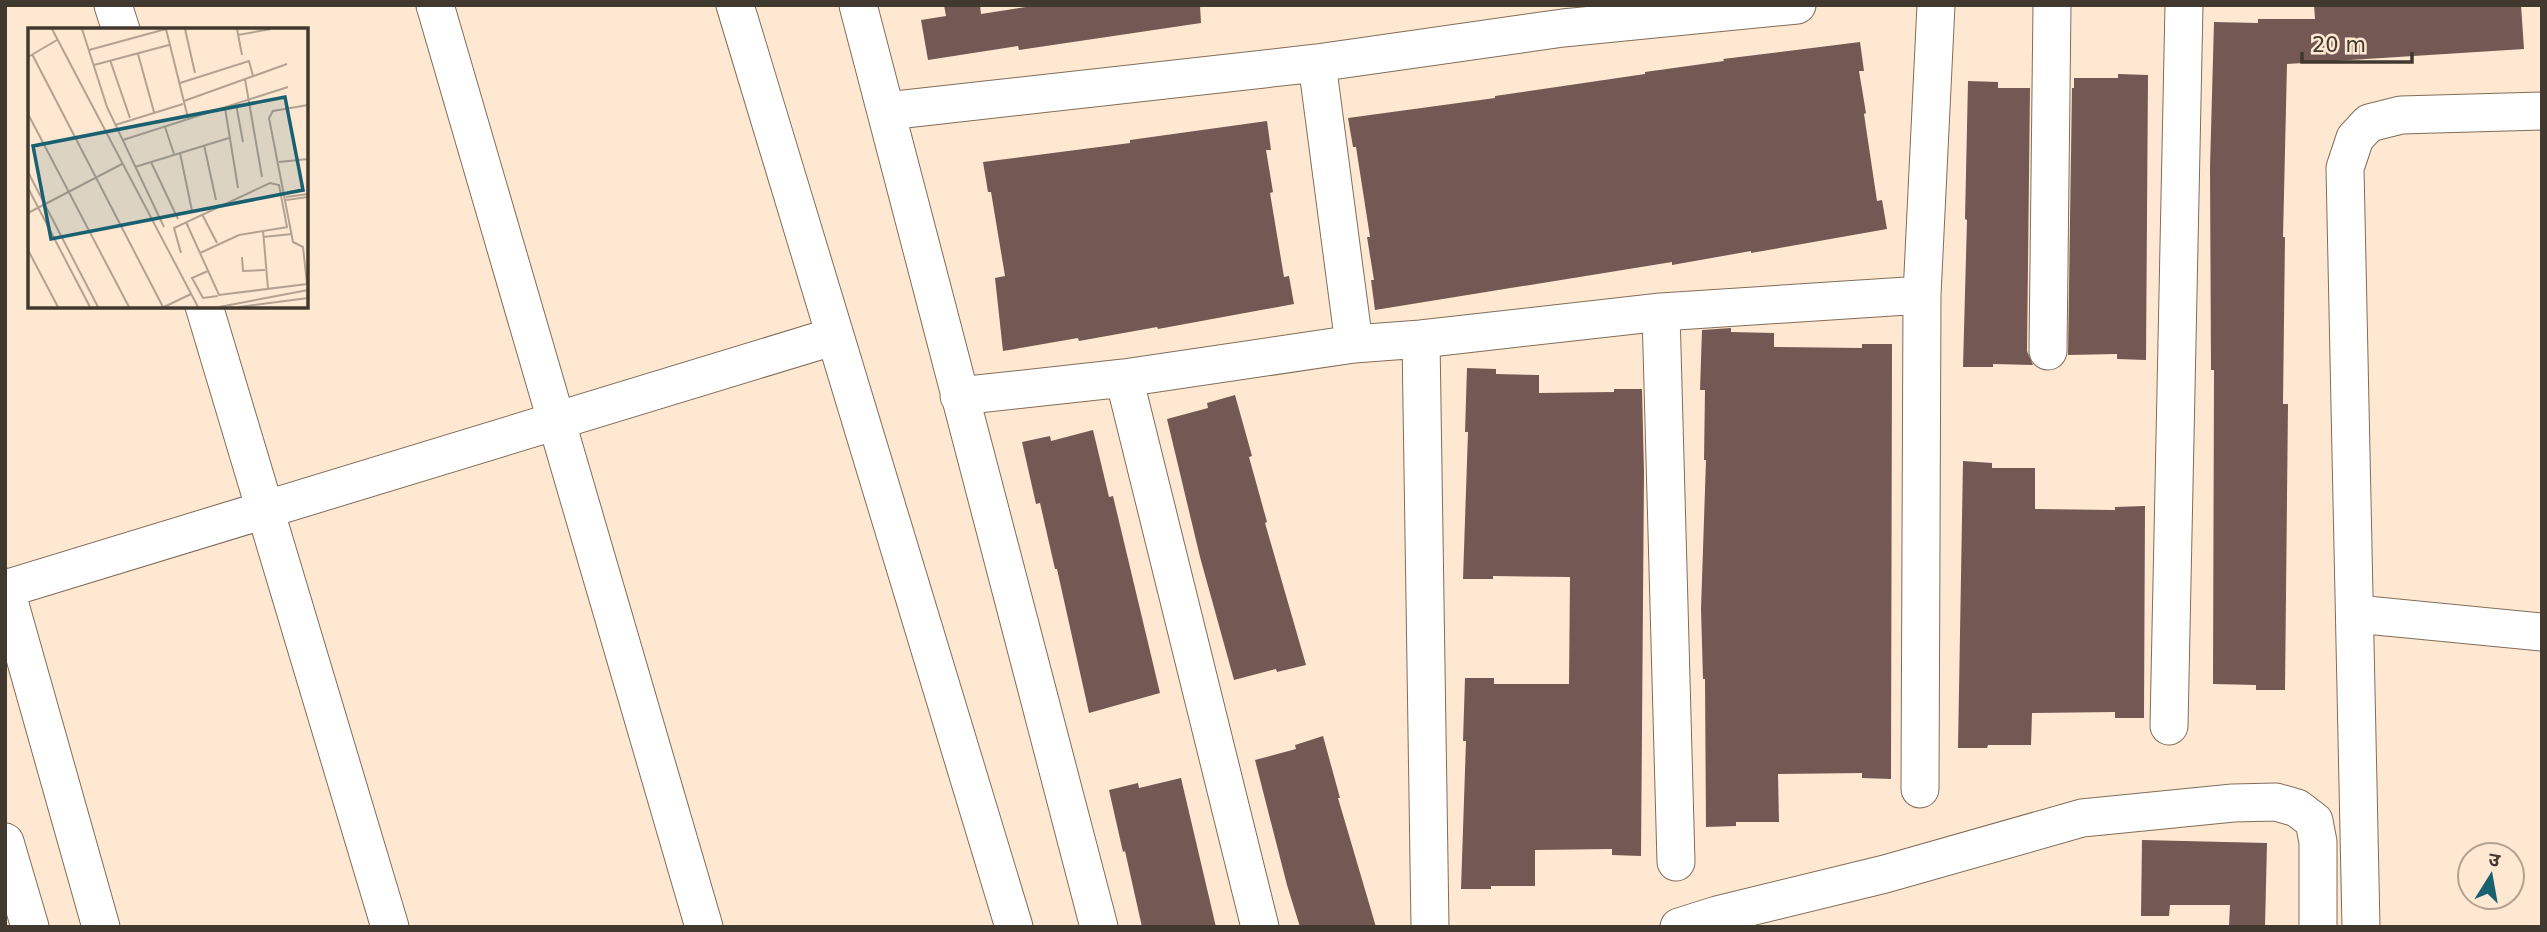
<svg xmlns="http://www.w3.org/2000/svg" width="2547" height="932" viewBox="0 0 2547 932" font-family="'DejaVu Sans','Noto Sans Devanagari',sans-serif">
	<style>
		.building { fill: #745853 }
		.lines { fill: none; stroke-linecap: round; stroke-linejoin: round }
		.minor-casing { stroke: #806d59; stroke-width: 39 }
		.minor { stroke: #fff; stroke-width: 37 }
		.inset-road { fill: none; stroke: #b3a291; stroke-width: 2 }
		.view { fill: #196070; fill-opacity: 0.15; stroke: #196070; stroke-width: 3.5 }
		.inset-edge { fill: none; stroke: #41382f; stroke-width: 3.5 }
	</style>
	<rect width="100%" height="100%" fill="#ffe8d2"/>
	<!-- building -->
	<path class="building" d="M 944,5 L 980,5 L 981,14 L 1039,5 L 1200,5 L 1201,23 L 1019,50 L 1018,46 L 928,60 L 921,20 L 946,16 Z
		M 2314,5 L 2521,5 L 2524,49 L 2287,64 L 2283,237 L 2285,237 L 2283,404 L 2288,404 L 2285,690 L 2256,690 L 2256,685 L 2213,684 L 2214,370 L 2211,370 L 2210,167 L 2214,22 L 2258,23 L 2258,19 L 2315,19 Z
		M 1860,42 L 1864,71 L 1859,71 L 1866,113 L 1864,114 L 1877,201 L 1882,200 L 1887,229 L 1751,253 L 1751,251 L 1672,265 L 1672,262 L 1375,310 L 1371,280 L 1374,280 L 1367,237 L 1370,237 L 1356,147 L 1353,147 L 1348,118 L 1495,98 L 1495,96 L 1645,74 L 1645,72 L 1724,61 L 1723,59 Z
		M 2118,74 L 2148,75 L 2146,360 L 2117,359 L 2117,354 L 2068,355 L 2072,88 L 2074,88 L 2074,78 L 2118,78 Z
		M 1968,81 L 1998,82 L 1998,88 L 2030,88 L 2027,351 L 2033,365 L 1993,364 L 1993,367 L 1963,367 L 1967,220 L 1965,219 Z
		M 1267,121 L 1271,150 L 1266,150 L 1273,192 L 1270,193 L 1284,277 L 1289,276 L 1294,304 L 1158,329 L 1157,327 L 1079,341 L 1078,338 L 1003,351 L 995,278 L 1005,276 L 991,192 L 988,192 L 983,162 L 1130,143 L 1130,140 Z
		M 1731,328 L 1731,332 L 1774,333 L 1774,347 L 1862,348 L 1862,344 L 1892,344 L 1891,779 L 1862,778 L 1862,773 L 1778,774 L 1779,822 L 1736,822 L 1736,826 L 1706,827 L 1705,679 L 1703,679 L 1701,609 L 1706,460 L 1704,460 L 1705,390 L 1700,390 L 1702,330 Z
		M 1467,368 L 1496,369 L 1496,374 L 1539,375 L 1539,393 L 1614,392 L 1614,389 L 1642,389 L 1644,472 L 1641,856 L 1612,855 L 1612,849 L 1535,850 L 1535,886 L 1491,886 L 1491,889 L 1461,889 L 1466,741 L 1463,741 L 1465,678 L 1494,678 L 1494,684 L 1569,684 L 1570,577 L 1493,576 L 1493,579 L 1463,579 L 1468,432 L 1465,432 Z
		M 1235,395 L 1252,456 L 1249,457 L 1267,522 L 1265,523 L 1306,665 L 1277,672 L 1276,669 L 1234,680 L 1200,557 L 1167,419 L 1208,408 L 1207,403 Z
		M 1093,430 L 1109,497 L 1113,496 L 1160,693 L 1089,713 L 1057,569 L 1055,569 L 1040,503 L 1036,504 L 1022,442 L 1050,436 L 1051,441 Z
		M 1963,461 L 1992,463 L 1992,468 L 2035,468 L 2035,509 L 2115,510 L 2115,507 L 2145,506 L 2144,718 L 2115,718 L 2115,712 L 2032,713 L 2031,745 L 1988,745 L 1987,748 L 1958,748 Z
		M 1323,736 L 1340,798 L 1338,798 L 1376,927 L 1300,927 L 1287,885 L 1255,760 L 1296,749 L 1295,745 Z
		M 1181,778 L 1216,927 L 1142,927 L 1125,851 L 1123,852 L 1109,790 L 1138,783 L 1139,788 Z
		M 2142,840 L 2267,843 L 2265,927 L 2229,926 L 2230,905 L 2170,905 L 2169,916 L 2141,916 Z"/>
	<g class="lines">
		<defs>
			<path id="minor" d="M 113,5 L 121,30
				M 435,5 L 704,927
				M 735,5 L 1014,927
				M 858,5 L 1099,927
				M 1317,63 L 1354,344
				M 887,111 L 1317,63 L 1563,28 L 1797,5
				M 204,306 L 390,927
				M 1661,312 L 1676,862
				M 1421,339 L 1430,927
				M 2048,351 L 2052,5
				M 1124,378 L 1260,927
				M 959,396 L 1124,378 L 1354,344 L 1421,339 L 1661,312 L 1922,295
				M 5,587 L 101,927
				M 5,589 L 835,336
				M 2356,614 L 2542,632
				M 2169,726 L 2184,5
				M 1920,789 L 1922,295 L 1936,5
				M 5,842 L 30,927
				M 1679,927 L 1717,915 L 1885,874 L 2082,818 L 2233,803 L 2276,802 L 2297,808 L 2314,821 L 2318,842 L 2318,927
				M 2361,927 L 2345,168 L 2355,138 L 2369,123 L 2401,115 L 2542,111"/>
		</defs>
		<!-- minor casing -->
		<use href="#minor" class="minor-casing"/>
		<!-- minor -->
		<use href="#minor" class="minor"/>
	</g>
	<!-- overview -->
	<g transform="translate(28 28)">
		<rect width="280" height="280" fill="#ffe8d2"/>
		<path class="inset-road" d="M 24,1 L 170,279M 54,1 L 79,79 L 136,199M 138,1 L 160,90M 157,1 L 167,45M 209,1 L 214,27M 210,7 L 243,1M 61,22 L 138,1M 4,26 L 135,279M 110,26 L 126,84M 0,29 L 29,12M 82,32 L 102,90M 66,37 L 141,17M 217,51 L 234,149M 152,55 L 221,33 L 225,48M 156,73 L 259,36M 208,76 L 215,114M 197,80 L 210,160M 0,86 L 101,279M 87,97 L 155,76M 137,99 L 146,126M 95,112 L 260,59M 176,117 L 188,172M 152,125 L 164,183M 123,134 L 150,191M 251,134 L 280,131M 107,139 L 201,110M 0,144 L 70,279M 0,160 L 62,279M 258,169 L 280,166M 258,172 L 280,169M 0,185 L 94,136M 174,186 L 189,215M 158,194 L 191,267 L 279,256M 235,202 L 240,261M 235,209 L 264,206M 0,222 L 30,279M 153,225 L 146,200 L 242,155 L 251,157 L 259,199M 172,225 L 211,207 L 260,199M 214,229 L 215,243 L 237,242M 180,243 L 164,250 L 175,270 L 190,268M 279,256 L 275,219 L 265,214 L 241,90 L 245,83 L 280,77M 136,279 L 163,266M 191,279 L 280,262M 211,279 L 280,270"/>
		<path class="view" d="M 257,69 L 275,162 L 23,211 L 5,118 Z"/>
		<rect width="280" height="280" class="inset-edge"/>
	</g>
	<!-- border -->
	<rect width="2547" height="932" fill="none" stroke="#41382f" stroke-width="14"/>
	<!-- north arrow -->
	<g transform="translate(2491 876) rotate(11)"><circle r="33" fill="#ffe8d2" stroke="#b3a291" stroke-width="2"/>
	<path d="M0-5L12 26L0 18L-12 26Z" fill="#196070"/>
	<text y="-10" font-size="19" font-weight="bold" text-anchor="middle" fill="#41382f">उ</text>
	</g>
	<!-- scale -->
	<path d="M2302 52v10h110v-10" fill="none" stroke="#41382f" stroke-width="3.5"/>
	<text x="2312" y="52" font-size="21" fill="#41382f" stroke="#ffe8d2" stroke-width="5" paint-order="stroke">20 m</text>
</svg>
